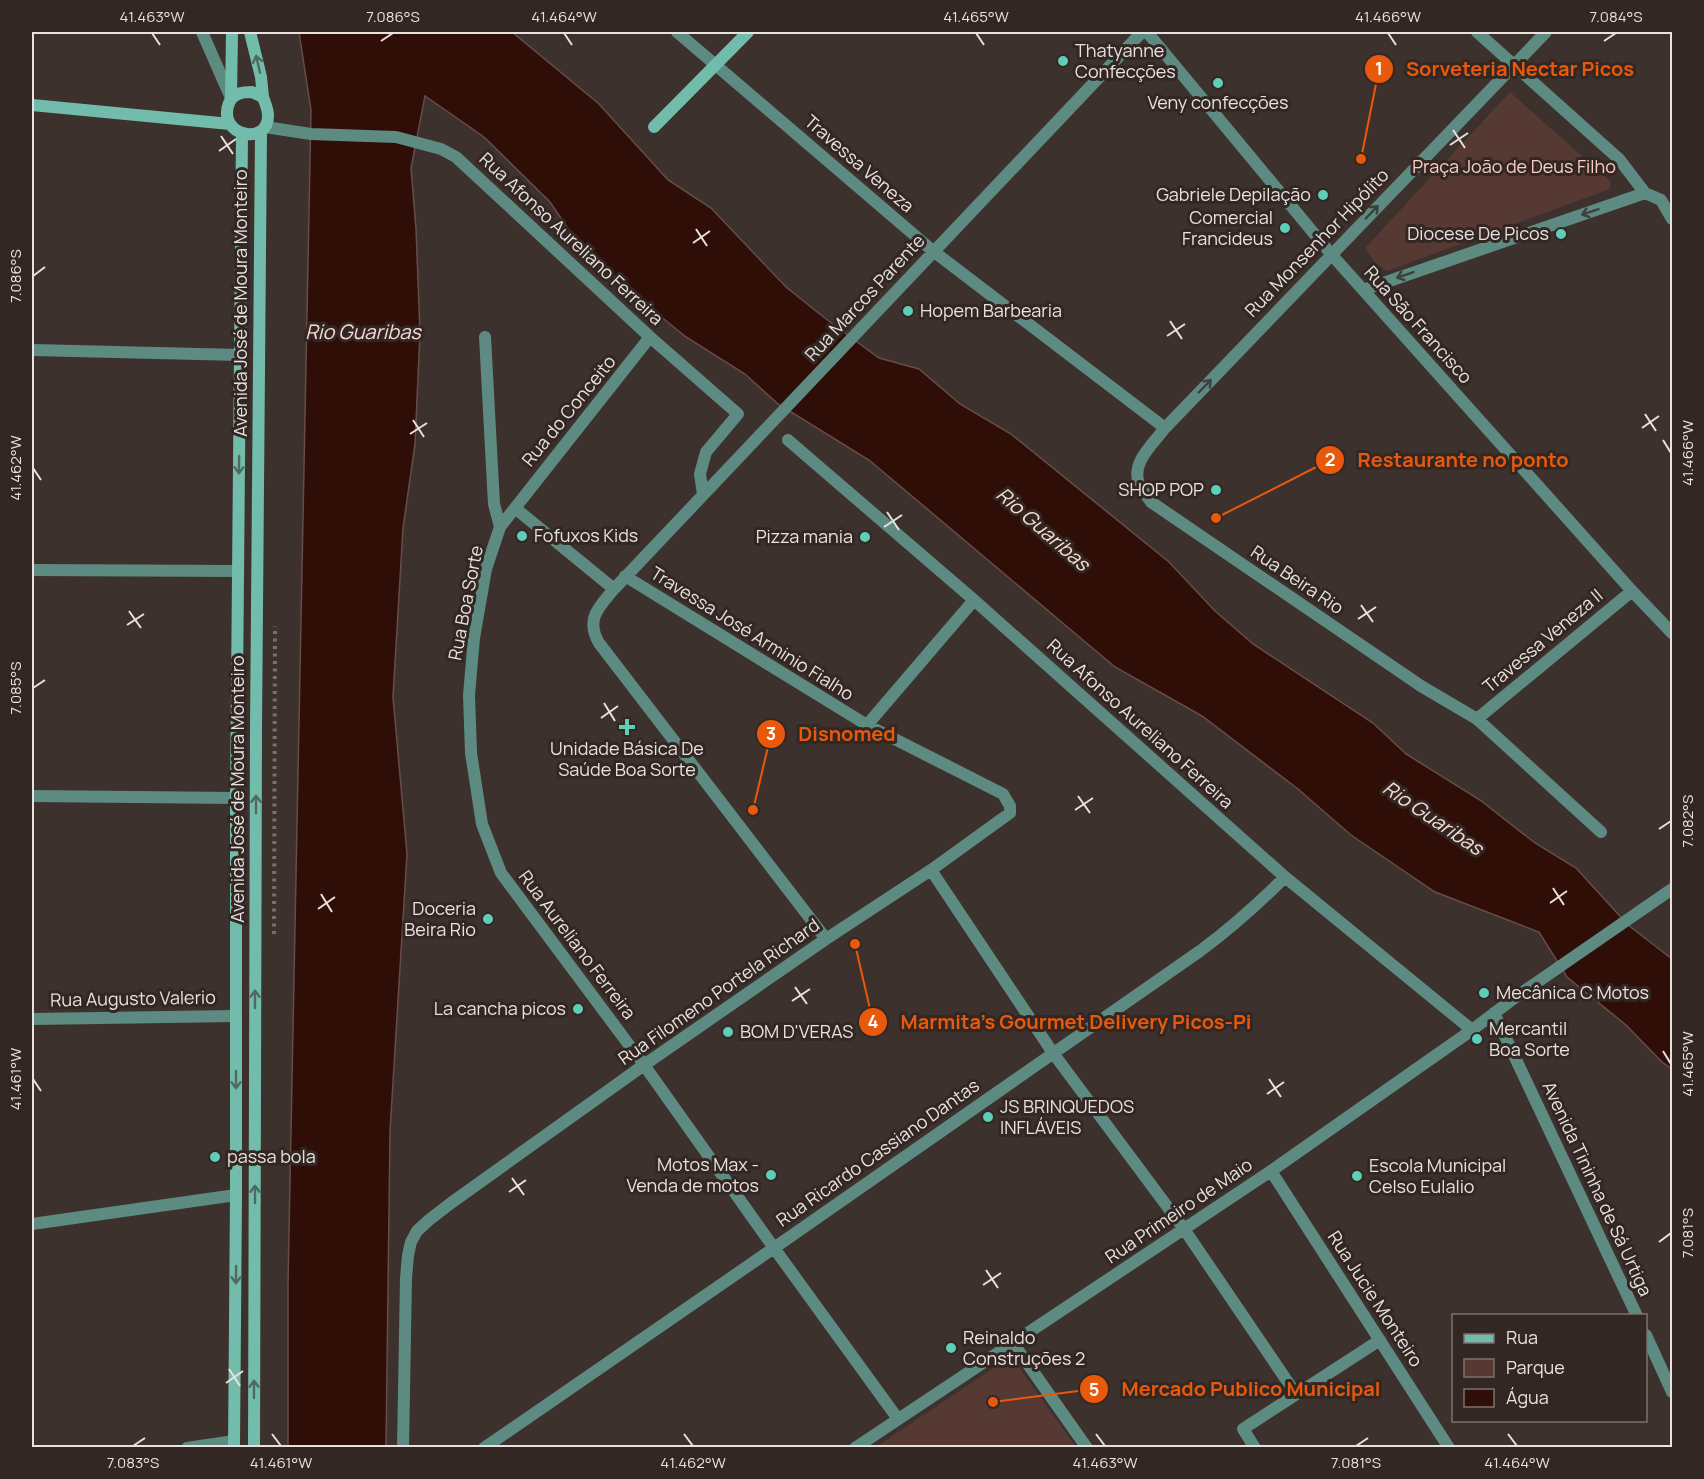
<svg xmlns="http://www.w3.org/2000/svg" width="1704" height="1479" viewBox="0 0 1704 1479" font-family="Manrope,sans-serif">
	<style>
		.green { fill: #553932 }
		.water { fill: #2f0e07; stroke: #674d48; stroke-width: 1.5 }
		.lines { fill: none; stroke-linecap: round; stroke-linejoin: round }
		.path { stroke: #7a6f6c; stroke-width: 4; stroke-dasharray: 3 4.5; stroke-linecap: butt }
		.street { stroke: #5e8b81; stroke-width: 12 }
		.secondary { stroke: #72bcac; stroke-width: 12 }
		.oneway { stroke: #4f6a61 }
		.oneway2 { stroke: #3e403b }
		.ticks { fill: none; stroke: #e9e1de; stroke-width: 2 }
		.poi-dot { fill: #5eceb8; stroke: #332724; stroke-width: 2 }
		.labels { text-anchor: middle; stroke-width: 6; stroke-linejoin: round; paint-order: stroke }
		.poi-label { font-size: 18px; fill: #e9e1de; stroke: #332724; text-anchor: start }
		.street-label { font-size: 18px; fill: #e9e1de; stroke: #332724 }
		.park-label { font-size: 18px; fill: #f9cdc2; stroke: #332724 }
		.water-label { font-size: 20px; font-style: italic; fill: #f8dbd3; stroke: #332724 }
		.leader { fill: none; stroke: #e8590c; stroke-width: 2 }
		.callout-dot { fill: #e8590c; stroke: #332724; stroke-width: 2 }
		.mark-label { font-size: 18px; text-anchor: middle; font-weight: bold; fill: #fff }
		.callout-label { font-size: 20px; text-anchor: middle; font-weight: bold; fill: #e8590c; stroke: #332724; stroke-width: 6; stroke-linejoin: round; paint-order: stroke }
		.neatline { fill: none; stroke: #e9e1de; stroke-width: 2 }
		.ticks-label { font-size: 15px; text-anchor: middle; fill: #e9e1de }
	</style>
	<rect width="100%" height="100%" fill="#3d312e"/>
	<!-- green -->
	<path class="green" d="M 1510,92 L 1611,182 L 1610,189 L 1387,271 L 1375,263 L 1365,248 Z
		M 1011,1356 L 1076,1447 L 876,1447 Z"/>
	<!-- water -->
	<path class="water" d="M 299,32 L 512,32 L 599,104 L 668,180 L 711,208 L 786,287 L 826,319 L 879,358 L 919,369 L 960,404 L 1011,434 L 1169,562 L 1215,611 L 1253,644 L 1373,723 L 1406,754 L 1480,800 L 1535,843 L 1576,868 L 1628,925 L 1672,959 L 1672,1069 L 1662,1062 L 1626,1025 L 1567,977 L 1539,932 L 1435,892 L 1351,835 L 1298,789 L 1202,716 L 1115,667 L 869,460 L 778,404 L 745,374 L 686,337 L 627,289 L 579,245 L 550,202 L 484,137 L 425,96 L 411,168 L 416,229 L 420,332 L 415,444 L 403,528 L 393,697 L 407,854 L 390,1131 L 386,1447 L 288,1448 L 288,1284 L 311,110 Z"/>
	<g class="lines">
		<!-- path -->
		<path class="path" d="M 274,934 L 275,626"/>
		<!-- street -->
		<path class="street" d="M 202,32 L 231,98
			M 677,32 L 933,251 L 1165,428
			M 1147,32 L 1331,254 L 1632,591 L 1672,633
			M 1477,32 L 1619,159 L 1645,193 L 1661,200 L 1672,219
			M 1546,32 L 1165,428 C 1153,444 1129,464 1140,486 C 1143,491 1147,496 1151,502 L 1421,686 L 1477,719 L 1601,832
			M 265,127 L 311,134 L 396,137 L 441,149 L 456,157 L 650,337 L 738,414 L 706,452 L 700,474 L 703,494
			M 1363,290 L 1645,193
			M 485,337 L 494,504 L 500,527 L 486,569 L 474,638 L 469,695 L 471,753 L 482,824 L 501,873 L 644,1065 L 774,1248 L 898,1419
			M 32,350 L 240,355
			M 788,440 L 974,600 L 1285,877 L 1472,1030
			M 515,508 L 650,337
			M 500,527 L 515,508 L 614,589
			M 32,570 L 238,571
			M 1477,719 L 1632,591
			M 867,725 L 974,600
			M 32,796 L 236,798
			M 931,870 L 1053,1053 L 1184,1229 L 1296,1394
			M 826,939 L 599,643 C 585,619 599,607 614,589 L 1142,32
			M 1494,1013 L 1637,1316
			M 32,1019 L 235,1016
			M 1271,1171 L 1449,1448
			M 32,1224 L 236,1195
			M 1646,1335 L 1672,1392
			M 1013,1343 L 1087,1448
			M 187,1448 L 234,1441
			M 403,1448 L 406,1278 L 408,1255 L 411,1242 L 417,1231 L 429,1220 L 451,1203 L 644,1065 L 826,939 L 931,870 L 1010,813 L 1010,806 L 1003,794 L 867,725 L 625,576
			M 484,1448 L 774,1248 L 1200,951 C 1231,928 1258,904 1285,877
			M 855,1448 L 1271,1171 L 1472,1030 L 1517,996 L 1672,889
			M 1255,1448 L 1243,1429 L 1380,1340"/>
		<!-- secondary -->
		<path class="secondary" d="M 250,32 L 261,77 L 263,97
			M 252,92 L 263,97 C 265,103 268,109 268,115 C 269,147 216,136 229,103 C 233,93 243,92 252,92 Z
			M 231,98 L 232,32
			M 32,105 L 230,124
			M 654,127 L 748,32
			M 234,1448 L 236,1195 L 236,798 L 242,133
			M 254,1448 L 256,727 L 261,131"/>
	</g>
	<!-- one-way arrows -->
	<defs><path id="oneway-shaft" d="M-6 0H5M1.5-3L5.5 0L1.5 3" fill="none" stroke-width="1.6" stroke-linecap="round" stroke-linejoin="round" transform="scale(1.5)"/></defs>
	<g class="oneway">
		<use href="#oneway-shaft" transform="translate(258 64) rotate(-103)"/>
		<use href="#oneway-shaft" transform="translate(239 465) rotate(91)"/>
		<use href="#oneway-shaft" transform="translate(256 804) rotate(-90)"/>
		<use href="#oneway-shaft" transform="translate(255 999) rotate(-90)"/>
		<use href="#oneway-shaft" transform="translate(236 1080) rotate(90)"/>
		<use href="#oneway-shaft" transform="translate(255 1194) rotate(-90)"/>
		<use href="#oneway-shaft" transform="translate(236 1275) rotate(91)"/>
		<use href="#oneway-shaft" transform="translate(254 1389) rotate(-90)"/>
	</g>
	<g class="oneway2">
		<use href="#oneway-shaft" transform="translate(1372 212) rotate(-46)"/>
		<use href="#oneway-shaft" transform="translate(1590 212) rotate(161)"/>
		<use href="#oneway-shaft" transform="translate(1405 275) rotate(161)"/>
		<use href="#oneway-shaft" transform="translate(1205 386) rotate(-46)"/>
	</g>
	<!-- ticks -->
	<path class="ticks" d="M 152,33 L 160,45M 564,33 L 572,45M 976,33 L 984,45M 1388,33 L 1396,45M 381,41 L 393,33M 1604,41 L 1616,33M 1453,130 L 1465,148M 221,136 L 233,154M 1450,145 L 1468,133M 219,151 L 236,139M 696,229 L 707,246M 693,243 L 710,231M 33,276 L 45,267M 1170,321 L 1182,339M 1167,336 L 1185,324M 1645,414 L 1656,431M 413,420 L 424,437M 1642,428 L 1659,416M 410,434 L 427,423M 1663,440 L 1671,453M 33,468 L 41,480M 887,512 L 899,530M 884,527 L 902,515M 1361,605 L 1373,622M 129,611 L 141,628M 1358,619 L 1376,607M 127,625 L 144,614M 33,688 L 45,680M 604,703 L 615,721M 601,718 L 618,706M 1078,796 L 1090,813M 1075,810 L 1093,798M 1659,829 L 1671,821M 1553,888 L 1564,905M 321,894 L 332,912M 1550,903 L 1567,891M 318,909 L 335,897M 795,987 L 807,1004M 792,1001 L 810,989M 1663,1051 L 1671,1064M 33,1079 L 41,1091M 1269,1079 L 1281,1097M 1267,1094 L 1284,1082M 512,1178 L 524,1195M 509,1192 L 526,1180M 1659,1242 L 1671,1233M 986,1270 L 998,1288M 983,1285 L 1001,1273M 229,1369 L 240,1386M 226,1383 L 243,1371M 272,1434 L 281,1446M 684,1434 L 693,1446M 1096,1434 L 1105,1446M 1508,1434 L 1517,1446M 133,1446 L 145,1438M 1356,1446 L 1368,1438"/>
	<!-- markers -->
	<g class="poi-dot">
		<circle cx="1063" cy="61" r="6"/>
		<circle cx="1218" cy="83" r="6"/>
		<circle cx="1323" cy="195" r="6"/>
		<circle cx="1285" cy="228" r="6"/>
		<circle cx="1561" cy="234" r="6"/>
		<circle cx="908" cy="311" r="6"/>
		<circle cx="1216" cy="490" r="6"/>
		<circle cx="522" cy="536" r="6"/>
		<circle cx="865" cy="537" r="6"/>
		<path d="M624 718h6v6h6v6h-6v6h-6v-6h-6v-6h6z"/>
		<circle cx="488" cy="919" r="6"/>
		<circle cx="1484" cy="993" r="6"/>
		<circle cx="578" cy="1009" r="6"/>
		<circle cx="728" cy="1032" r="6"/>
		<circle cx="1477" cy="1039" r="6"/>
		<circle cx="988" cy="1117" r="6"/>
		<circle cx="215" cy="1157" r="6"/>
		<circle cx="771" cy="1175" r="6"/>
		<circle cx="1357" cy="1176" r="6"/>
		<circle cx="951" cy="1348" r="6"/>
	</g>
	<g class="labels">
		<!-- poi labels -->
		<g class="poi-label">
			<text x="1075" y="57">Thatyanne<tspan x="1075" dy="21">Confecções</tspan></text>
			<text x="1218" y="109" text-anchor="middle">Veny confecções</text>
			<text x="1311" y="201" text-anchor="end">Gabriele Depilação</text>
			<text x="1273" y="224" text-anchor="end">Comercial<tspan x="1273" dy="21">Francideus</tspan></text>
			<text x="1549" y="240" text-anchor="end">Diocese De Picos</text>
			<text x="920" y="317">Hopem Barbearia</text>
			<text x="1204" y="496" text-anchor="end">SHOP POP</text>
			<text x="534" y="542">Fofuxos Kids</text>
			<text x="853" y="543" text-anchor="end">Pizza mania</text>
			<text x="627" y="755" text-anchor="middle">Unidade Básica De<tspan x="627" dy="21">Saúde Boa Sorte</tspan></text>
			<text x="476" y="915" text-anchor="end">Doceria<tspan x="476" dy="21">Beira Rio</tspan></text>
			<text x="1496" y="999">Mecânica C Motos</text>
			<text x="566" y="1015" text-anchor="end">La cancha picos</text>
			<text x="1489" y="1035">Mercantil<tspan x="1489" dy="21">Boa Sorte</tspan></text>
			<text x="740" y="1038">BOM D'VERAS</text>
			<text x="1000" y="1113">JS BRINQUEDOS<tspan x="1000" dy="21">INFLÁVEIS</tspan></text>
			<text x="227" y="1163">passa bola</text>
			<text x="759" y="1171" text-anchor="end">Motos Max -<tspan x="759" dy="21">Venda de motos</tspan></text>
			<text x="1369" y="1172">Escola Municipal<tspan x="1369" dy="21">Celso Eulalio</tspan></text>
			<text x="963" y="1344">Reinaldo<tspan x="963" dy="21">Construções 2</tspan></text>
		</g>
		<!-- street labels -->
		<g class="street-label">
			<text transform="translate(859 164) rotate(41)" y="6">Travessa Veneza</text>
			<text transform="translate(571 239) rotate(43)" y="6">Rua Afonso Aureliano Ferreira</text>
			<text transform="translate(1317 243) rotate(-46)" y="6">Rua Monsenhor Hipólito</text>
			<text transform="translate(865 298) rotate(-47)" y="6">Rua Marcos Parente</text>
			<text transform="translate(241 303) rotate(-90)" y="6">Avenida José de Moura Monteiro</text>
			<text transform="translate(1418 325) rotate(48)" y="6">Rua São Francisco</text>
			<text transform="translate(569 411) rotate(-51)" y="6">Rua do Conceito</text>
			<text transform="translate(1297 580) rotate(34)" y="6">Rua Beira Rio</text>
			<text transform="translate(466 603) rotate(-79)" y="6">Rua Boa Sorte</text>
			<text transform="translate(752 634) rotate(32)" y="6">Travessa José Arminio Fialho</text>
			<text transform="translate(1543 641) rotate(-40)" y="6">Travessa Veneza II</text>
			<text transform="translate(1140 724) rotate(42)" y="6">Rua Afonso Aureliano Ferreira</text>
			<text transform="translate(238 789) rotate(-90)" y="6">Avenida José de Moura Monteiro</text>
			<text transform="translate(577 945) rotate(53)" y="6">Rua Aureliano Ferreira</text>
			<text transform="translate(719 992) rotate(-35)" y="6">Rua Filomeno Portela Richard</text>
			<text transform="translate(133 999) rotate(-1)" y="6">Rua Augusto Valerio</text>
			<text transform="translate(878 1153) rotate(-35)" y="6">Rua Ricardo Cassiano Dantas</text>
			<text transform="translate(1597 1189) rotate(65)" y="6">Avenida Tininha de Sá Urtiga</text>
			<text transform="translate(1179 1211) rotate(-34)" y="6">Rua Primeiro de Maio</text>
			<text transform="translate(1375 1299) rotate(57)" y="6">Rua Jucie Monteiro</text>
		</g>
		<!-- park labels -->
		<g class="park-label">
			<text x="1514" y="173">Praça João de Deus Filho</text>
		</g>
		<!-- water labels -->
		<g class="water-label">
			<text x="363" y="339">Rio Guaribas</text>
			<text transform="translate(1043 529) rotate(41)" y="7">Rio Guaribas</text>
			<text transform="translate(1433 818) rotate(34)" y="7">Rio Guaribas</text>
		</g>
	</g>
	<!-- callouts -->
	<path class="leader" d="M1361 159L1379 69M1216 518L1330 460M753 810L771 734M855 944L873 1022M993 1402L1094 1389"/>
	<g class="callout-dot">
		<circle cx="1361" cy="159" r="6"/>
		<circle cx="1216" cy="518" r="6"/>
		<circle cx="753" cy="810" r="6"/>
		<circle cx="855" cy="944" r="6"/>
		<circle cx="993" cy="1402" r="6"/>
		<circle cx="1379" cy="69" r="15"/>
		<circle cx="1330" cy="460" r="15"/>
		<circle cx="771" cy="734" r="15"/>
		<circle cx="873" cy="1022" r="15"/>
		<circle cx="1094" cy="1389" r="15"/>
	</g>
	<g class="mark-label">
		<text x="1379" y="75">1</text>
		<text x="1330" y="466">2</text>
		<text x="771" y="740">3</text>
		<text x="873" y="1028">4</text>
		<text x="1094" y="1396">5</text>
	</g>
	<g class="callout-label">
		<text x="1520" y="76">Sorveteria Nectar Picos</text>
		<text x="1463" y="467">Restaurante no ponto</text>
		<text x="847" y="741">Disnomed</text>
		<text x="1076" y="1029">Marmita’s Gourmet Delivery Picos-Pi</text>
		<text x="1251" y="1396">Mercado Publico Municipal</text>
	</g>
	<!-- border -->
	<rect width="1704" height="1479" fill="none" stroke="#332724" stroke-width="66"/>
	<!-- legend -->
	<rect x="1452" y="1314" width="195" height="108" fill="#332724" stroke="#7c716e" stroke-width="1.5"/>
	<rect x="1464" y="1334" width="30" height="9" fill="#72bcac" stroke="#7c716e" stroke-width="1.5"/>
	<text x="1506" y="1344" font-size="18" fill="#e9e1de">Rua</text>
	<rect x="1464" y="1359" width="30" height="18" fill="#553932" stroke="#7c716e" stroke-width="1.5"/>
	<text x="1506" y="1374" font-size="18" fill="#e9e1de">Parque</text>
	<rect x="1464" y="1389" width="30" height="18" fill="#2f0e07" stroke="#7c716e" stroke-width="1.5"/>
	<text x="1506" y="1404" font-size="18" fill="#e9e1de">Água</text>
	<rect x="33" y="33" width="1638" height="1413" class="neatline"/>
	<g class="ticks-label">
		<text x="152" y="22">41.463°W</text>
		<text x="393" y="22">7.086°S</text>
		<text x="564" y="22">41.464°W</text>
		<text x="976" y="22">41.465°W</text>
		<text x="1388" y="22">41.466°W</text>
		<text x="1616" y="22">7.084°S</text>
		<text transform="translate(16 276) rotate(-90)" y="5">7.086°S</text>
		<text transform="translate(1688 453) rotate(-90)" y="5">41.466°W</text>
		<text transform="translate(16 468) rotate(-90)" y="5">41.462°W</text>
		<text transform="translate(16 688) rotate(-90)" y="5">7.085°S</text>
		<text transform="translate(1688 821) rotate(-90)" y="5">7.082°S</text>
		<text transform="translate(1688 1064) rotate(-90)" y="5">41.465°W</text>
		<text transform="translate(16 1079) rotate(-90)" y="5">41.461°W</text>
		<text transform="translate(1688 1233) rotate(-90)" y="5">7.081°S</text>
		<text x="133" y="1468">7.083°S</text>
		<text x="281" y="1468">41.461°W</text>
		<text x="693" y="1468">41.462°W</text>
		<text x="1105" y="1468">41.463°W</text>
		<text x="1356" y="1468">7.081°S</text>
		<text x="1517" y="1468">41.464°W</text>
	</g>
</svg>
